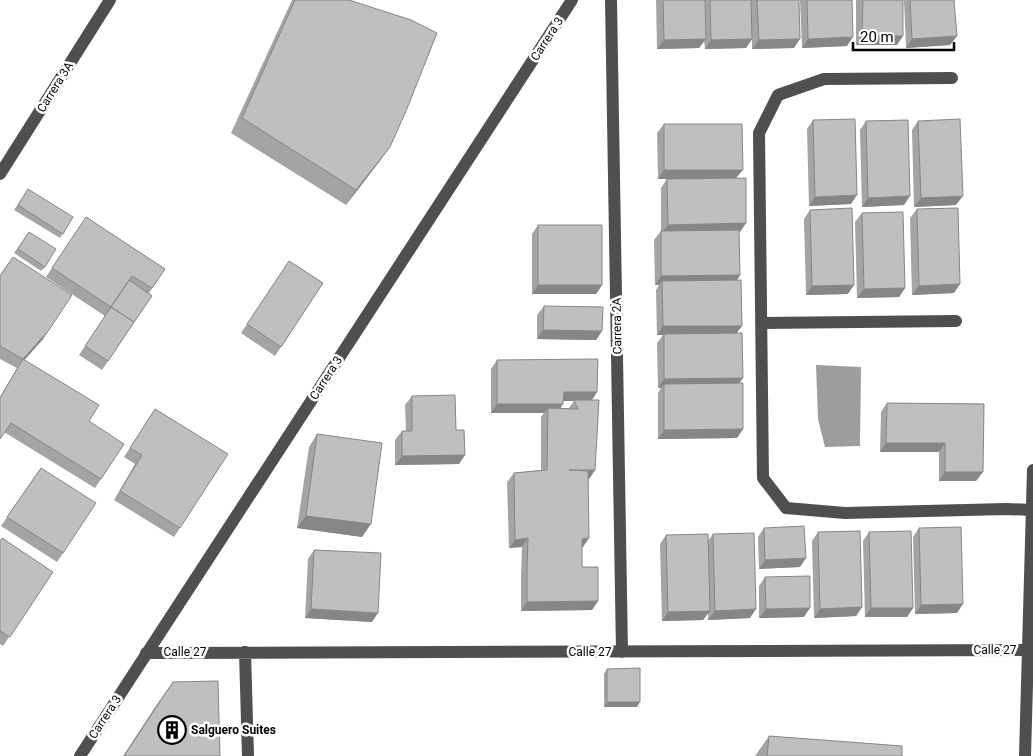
<svg xmlns="http://www.w3.org/2000/svg" width="1033" height="756" viewBox="0 0 1033 756" font-family="Roboto,sans-serif">
	<style>
		.water { fill: #9d9d9d }
		.lines { fill: none; stroke-linecap: round; stroke-linejoin: round }
		.minor { stroke: #4f4f4f; stroke-width: 12 }
		.wall { fill: #a4a4a4; fill-rule: evenodd }
		.shaded-wall { fill: #868686 }
		.building { fill: #bfbfbf; stroke: #868686 }
		.labels { text-anchor: middle; stroke-width: 5; stroke-linejoin: round; paint-order: stroke }
		.street-label { font-size: 12px; fill: #000; stroke: #fff }
		.poi-label { font-size: 12px; font-weight: bold; fill: #000; stroke: #fff; text-anchor: start }
	</style>
	<rect width="100%" height="100%" fill="#fff"/>
	<!-- water -->
	<path class="water" d="M 816,365 L 861,367 L 860,446 L 825,447 L 818,419 Z"/>
	<g class="lines">
		<!-- minor -->
		<path class="minor" d="M 611,0 L 622,652
			M 952,78 L 824,79 L 778,95 L 759,133 L 763,478 L 786,508 L 845,513 L 1006,509 L 1033,510
			M 0,174 L 110,0
			M 761,323 L 956,321
			M 245,652 L 248,756
			M 146,653 L 1033,650
			M 80,756 L 572,0
			M 1025,756 L 1033,470"/>
	</g>
	<!-- wall -->
	<path class="wall" d="M 292,0 L 349,0 L 390,147 L 379,162 L 346,205 L 231,133 Z
		M 656,0 L 799,0 L 794,48 L 752,49 L 752,39 L 746,48 L 705,49 L 704,40 L 699,48 L 657,49 Z
		M 800,0 L 852,0 L 847,46 L 802,48 Z
		M 856,0 L 903,0 L 897,45 L 856,45 Z
		M 904,0 L 954,0 L 957,36 L 950,45 L 906,48 Z
		M 813,120 L 851,204 L 809,206 L 807,129 Z
		M 866,121 L 904,205 L 862,207 L 860,130 Z
		M 918,121 L 956,205 L 914,207 L 912,130 Z
		M 664,124 L 737,178 L 746,223 L 739,232 L 740,275 L 737,280 L 737,333 L 739,383 L 743,429 L 737,438 L 658,439 L 658,393 L 661,388 L 658,388 L 657,343 L 663,335 L 657,335 L 656,290 L 659,285 L 655,285 L 654,240 L 661,231 L 661,188 L 667,179 L 658,179 L 657,133 Z
		M 28,189 L 73,217 L 60,238 L 14,210 Z
		M 917,209 L 954,293 L 912,295 L 910,218 Z
		M 810,210 L 848,294 L 806,295 L 804,219 Z
		M 862,213 L 905,288 L 899,297 L 857,298 L 855,222 Z
		M 86,217 L 165,269 L 149,293 L 152,296 L 102,370 L 79,355 L 105,316 L 46,277 Z
		M 538,225 L 602,285 L 596,294 L 532,294 L 532,234 Z
		M 29,232 L 45,267 L 41,271 L 14,253 Z
		M 13,257 L 43,339 L 24,360 L 89,421 L 101,479 L 95,488 L 4,432 L 0,439 L 0,397 L 17,368 L 0,359 L 0,275 Z
		M 289,261 L 323,283 L 275,356 L 241,333 Z
		M 544,306 L 602,331 L 596,340 L 537,339 L 537,315 Z
		M 497,360 L 597,392 L 592,400 L 595,470 L 589,479 L 588,479 L 582,547 L 582,567 L 598,601 L 592,610 L 521,611 L 521,577 L 522,547 L 509,548 L 507,482 L 514,473 L 541,470 L 541,417 L 544,413 L 491,413 L 491,369 ZM 563,401 L 574,401 L 569,408 L 560,408 L 563,404 Z
		M 412,396 L 456,430 L 465,455 L 459,464 L 395,465 L 395,440 L 402,431 L 406,431 L 405,405 Z
		M 887,403 L 984,404 L 976,481 L 939,481 L 939,452 L 880,452 L 881,412 Z
		M 155,409 L 180,528 L 174,537 L 114,500 L 135,464 L 124,457 Z
		M 317,434 L 362,537 L 297,528 L 309,447 Z
		M 41,468 L 63,553 L 57,562 L 1,526 Z
		M 764,528 L 800,567 L 759,569 L 758,537 Z
		M 919,528 L 957,613 L 915,614 L 913,537 Z
		M 818,532 L 862,607 L 856,616 L 814,618 L 812,541 Z
		M 869,532 L 913,608 L 907,617 L 865,617 L 863,541 Z
		M 713,534 L 750,618 L 708,620 L 708,613 L 703,620 L 662,621 L 660,544 L 666,535 L 708,541 Z
		M 0,541 L 53,572 L 3,646 L 0,644 Z
		M 314,550 L 372,622 L 305,618 L 308,559 Z
		M 765,577 L 804,617 L 759,618 L 759,586 Z
		M 607,669 L 637,707 L 604,707 L 604,674 Z
		M 173,682 L 220,756 L 123,756 L 157,704 Z
		M 769,736 L 902,756 L 755,756 Z"/>
	<!-- shaded-wall -->
	<path class="shaded-wall" d="M 862,36 L 903,36 L 897,45 L 856,45 Z
		M 957,36 L 950,45 L 906,48 L 912,39 Z
		M 853,37 L 847,46 L 802,48 L 808,39 Z
		M 706,39 L 699,48 L 657,49 L 664,40 Z
		M 752,39 L 746,48 L 705,49 L 711,40 Z
		M 800,39 L 794,48 L 752,49 L 759,40 Z
		M 390,147 L 379,162 L 346,205 L 356,190 Z
		M 664,170 L 743,170 L 736,178 L 658,179 Z
		M 857,195 L 851,204 L 809,206 L 815,197 Z
		M 910,196 L 904,205 L 862,207 L 868,198 Z
		M 963,196 L 956,205 L 914,207 L 921,198 Z
		M 746,223 L 740,232 L 661,234 L 668,225 Z
		M 740,275 L 734,284 L 662,281 L 659,285 L 655,285 L 661,276 Z
		M 960,284 L 954,293 L 912,295 L 919,286 Z
		M 538,285 L 602,285 L 596,294 L 532,294 Z
		M 854,285 L 848,294 L 806,295 L 812,286 Z
		M 905,288 L 899,297 L 857,298 L 864,289 Z
		M 663,326 L 742,326 L 736,334 L 664,334 L 663,335 L 657,335 Z
		M 49,330 L 43,339 L 20,365 L 23,359 L 17,368 L 23,359 Z
		M 543,330 L 602,331 L 596,340 L 537,339 Z
		M 743,378 L 737,387 L 664,384 L 661,388 L 658,388 L 664,379 Z
		M 564,392 L 597,392 L 591,401 L 574,400 L 574,401 L 557,401 Z
		M 497,404 L 563,404 L 557,413 L 548,408 L 544,413 L 491,413 Z
		M 743,429 L 737,438 L 658,439 L 664,430 Z
		M 886,443 L 945,443 L 939,452 L 880,452 Z
		M 465,455 L 459,464 L 395,465 L 402,456 Z
		M 569,470 L 595,470 L 589,479 L 563,479 Z
		M 945,472 L 983,472 L 976,481 L 939,481 Z
		M 306,516 L 371,524 L 362,537 L 297,528 Z
		M 528,538 L 522,547 L 509,548 L 515,540 Z
		M 589,538 L 583,547 L 576,548 L 582,539 Z
		M 806,558 L 800,567 L 759,569 L 765,560 Z
		M 598,601 L 592,610 L 521,611 L 527,602 Z
		M 963,604 L 957,613 L 915,614 L 921,605 Z
		M 862,607 L 856,616 L 814,618 L 820,609 Z
		M 810,608 L 804,617 L 759,618 L 766,609 Z
		M 871,608 L 913,608 L 907,617 L 865,617 Z
		M 311,609 L 378,613 L 372,622 L 305,618 Z
		M 756,609 L 750,618 L 708,620 L 715,611 Z
		M 710,611 L 703,620 L 662,621 L 668,612 Z
		M 607,702 L 640,702 L 637,707 L 604,707 Z"/>
	<!-- building -->
	<path class="building" d="M 295,0 L 349,0 L 411,20 L 437,33 L 406,111 L 390,147 L 356,190 L 242,118 Z
		M 663,0 L 705,0 L 706,39 L 664,40 Z
		M 710,0 L 751,0 L 752,39 L 711,40 Z
		M 757,0 L 799,0 L 800,39 L 759,40 Z
		M 807,0 L 852,0 L 853,37 L 808,39 Z
		M 863,0 L 903,0 L 903,36 L 862,36 Z
		M 910,0 L 954,0 L 957,36 L 912,39 Z
		M 855,119 L 857,195 L 815,197 L 813,120 Z
		M 960,119 L 963,196 L 921,198 L 918,121 Z
		M 908,120 L 910,196 L 868,198 L 866,121 Z
		M 664,124 L 742,124 L 743,170 L 664,170 Z
		M 746,178 L 746,223 L 668,225 L 667,179 Z
		M 28,189 L 73,217 L 63,234 L 18,205 Z
		M 852,208 L 854,285 L 812,286 L 810,210 Z
		M 958,208 L 960,284 L 919,286 L 917,209 Z
		M 903,212 L 905,288 L 864,289 L 862,213 Z
		M 86,217 L 165,269 L 152,288 L 132,276 L 111,307 L 52,268 Z
		M 538,225 L 602,225 L 602,285 L 538,285 Z
		M 739,230 L 740,275 L 661,276 L 661,231 Z
		M 29,232 L 56,249 L 45,267 L 18,249 Z
		M 13,257 L 72,295 L 49,330 L 23,359 L 0,346 L 0,276 Z
		M 289,261 L 323,283 L 281,347 L 247,324 Z
		M 129,280 L 152,296 L 134,322 L 111,307 L 108,311 Z
		M 741,280 L 742,326 L 663,326 L 662,281 Z
		M 544,306 L 603,307 L 602,331 L 543,330 Z
		M 111,307 L 134,322 L 108,361 L 85,346 Z
		M 742,333 L 743,378 L 664,379 L 664,334 Z
		M 23,359 L 99,405 L 89,421 L 124,444 L 101,479 L 11,423 L 0,439 L 0,398 Z
		M 598,359 L 597,392 L 564,392 L 563,404 L 497,404 L 497,360 Z
		M 743,383 L 743,429 L 664,430 L 664,384 Z
		M 455,395 L 456,430 L 464,430 L 465,455 L 402,456 L 402,431 L 412,431 L 412,396 Z
		M 574,400 L 599,400 L 595,470 L 569,470 L 588,471 L 589,538 L 582,539 L 582,567 L 598,567 L 598,601 L 527,602 L 527,568 L 528,538 L 515,540 L 514,473 L 547,470 L 548,408 L 578,409 Z
		M 887,403 L 984,404 L 983,472 L 945,472 L 945,443 L 886,443 Z
		M 155,409 L 228,454 L 180,528 L 120,491 L 142,455 L 130,448 Z
		M 317,434 L 382,443 L 371,524 L 306,516 Z
		M 41,468 L 96,503 L 63,553 L 7,517 Z
		M 804,526 L 806,558 L 765,560 L 764,528 Z
		M 961,527 L 963,604 L 921,605 L 919,528 Z
		M 860,531 L 862,607 L 820,609 L 818,532 Z
		M 911,531 L 913,608 L 871,608 L 869,532 Z
		M 754,533 L 756,609 L 715,611 L 713,534 Z
		M 708,534 L 710,611 L 668,612 L 666,535 Z
		M 2,538 L 53,572 L 10,637 L 0,631 L 0,541 Z
		M 314,550 L 381,553 L 378,613 L 311,609 Z
		M 810,576 L 810,608 L 766,609 L 765,577 Z
		M 640,668 L 640,702 L 607,702 L 607,669 Z
		M 218,681 L 220,756 L 124,756 L 173,682 Z
		M 769,736 L 902,746 L 902,756 L 767,756 Z"/>
	<!-- icons -->
	<defs>
		<symbol id="building-ring" viewBox="-11 -11 22 22"><circle r="9.5" fill="#fff" stroke="#000" stroke-width="1.5"/><path d="M-4-6H4V6H1V3H-1V6H-4ZM-2.5-4.3h1.7v1.8h-1.7ZM.8-4.3h1.7v1.8H.8ZM-2.5-1h1.7V.8h-1.7ZM.8-1h1.7V.8H.8Z" fill="#000"/></symbol>
	</defs>
	<g fill-rule="evenodd">
		<use href="#building-ring" x="156" y="714" width="32" height="32"/>
	</g>
	<g class="labels">
		<!-- street labels -->
		<g class="street-label">
			<text transform="translate(547 39) rotate(-57)" y="4">Carrera 3</text>
			<text transform="translate(55 87) rotate(-58)" y="4">Carrera 3A</text>
			<text transform="translate(617 326) rotate(-91)" y="4">Carrera 2A</text>
			<text transform="translate(326 378) rotate(-57)" y="4">Carrera 3</text>
			<text x="995" y="654">Calle 27</text>
			<text x="185" y="656">Calle 27</text>
			<text x="590" y="656">Calle 27</text>
			<text transform="translate(105 717) rotate(-57)" y="4">Carrera 3</text>
		</g>
		<!-- poi labels -->
		<g class="poi-label">
			<text x="191" y="734">Salguero Suites</text>
		</g>
	</g>
	<!-- scale -->
	<path d="M853 42v8h101v-8" fill="none" stroke="#000000" stroke-width="2.5"/>
	<text x="860" y="42" font-size="15" fill="#000000" stroke="#ffffff" stroke-width="4" paint-order="stroke">20 m</text>
</svg>
